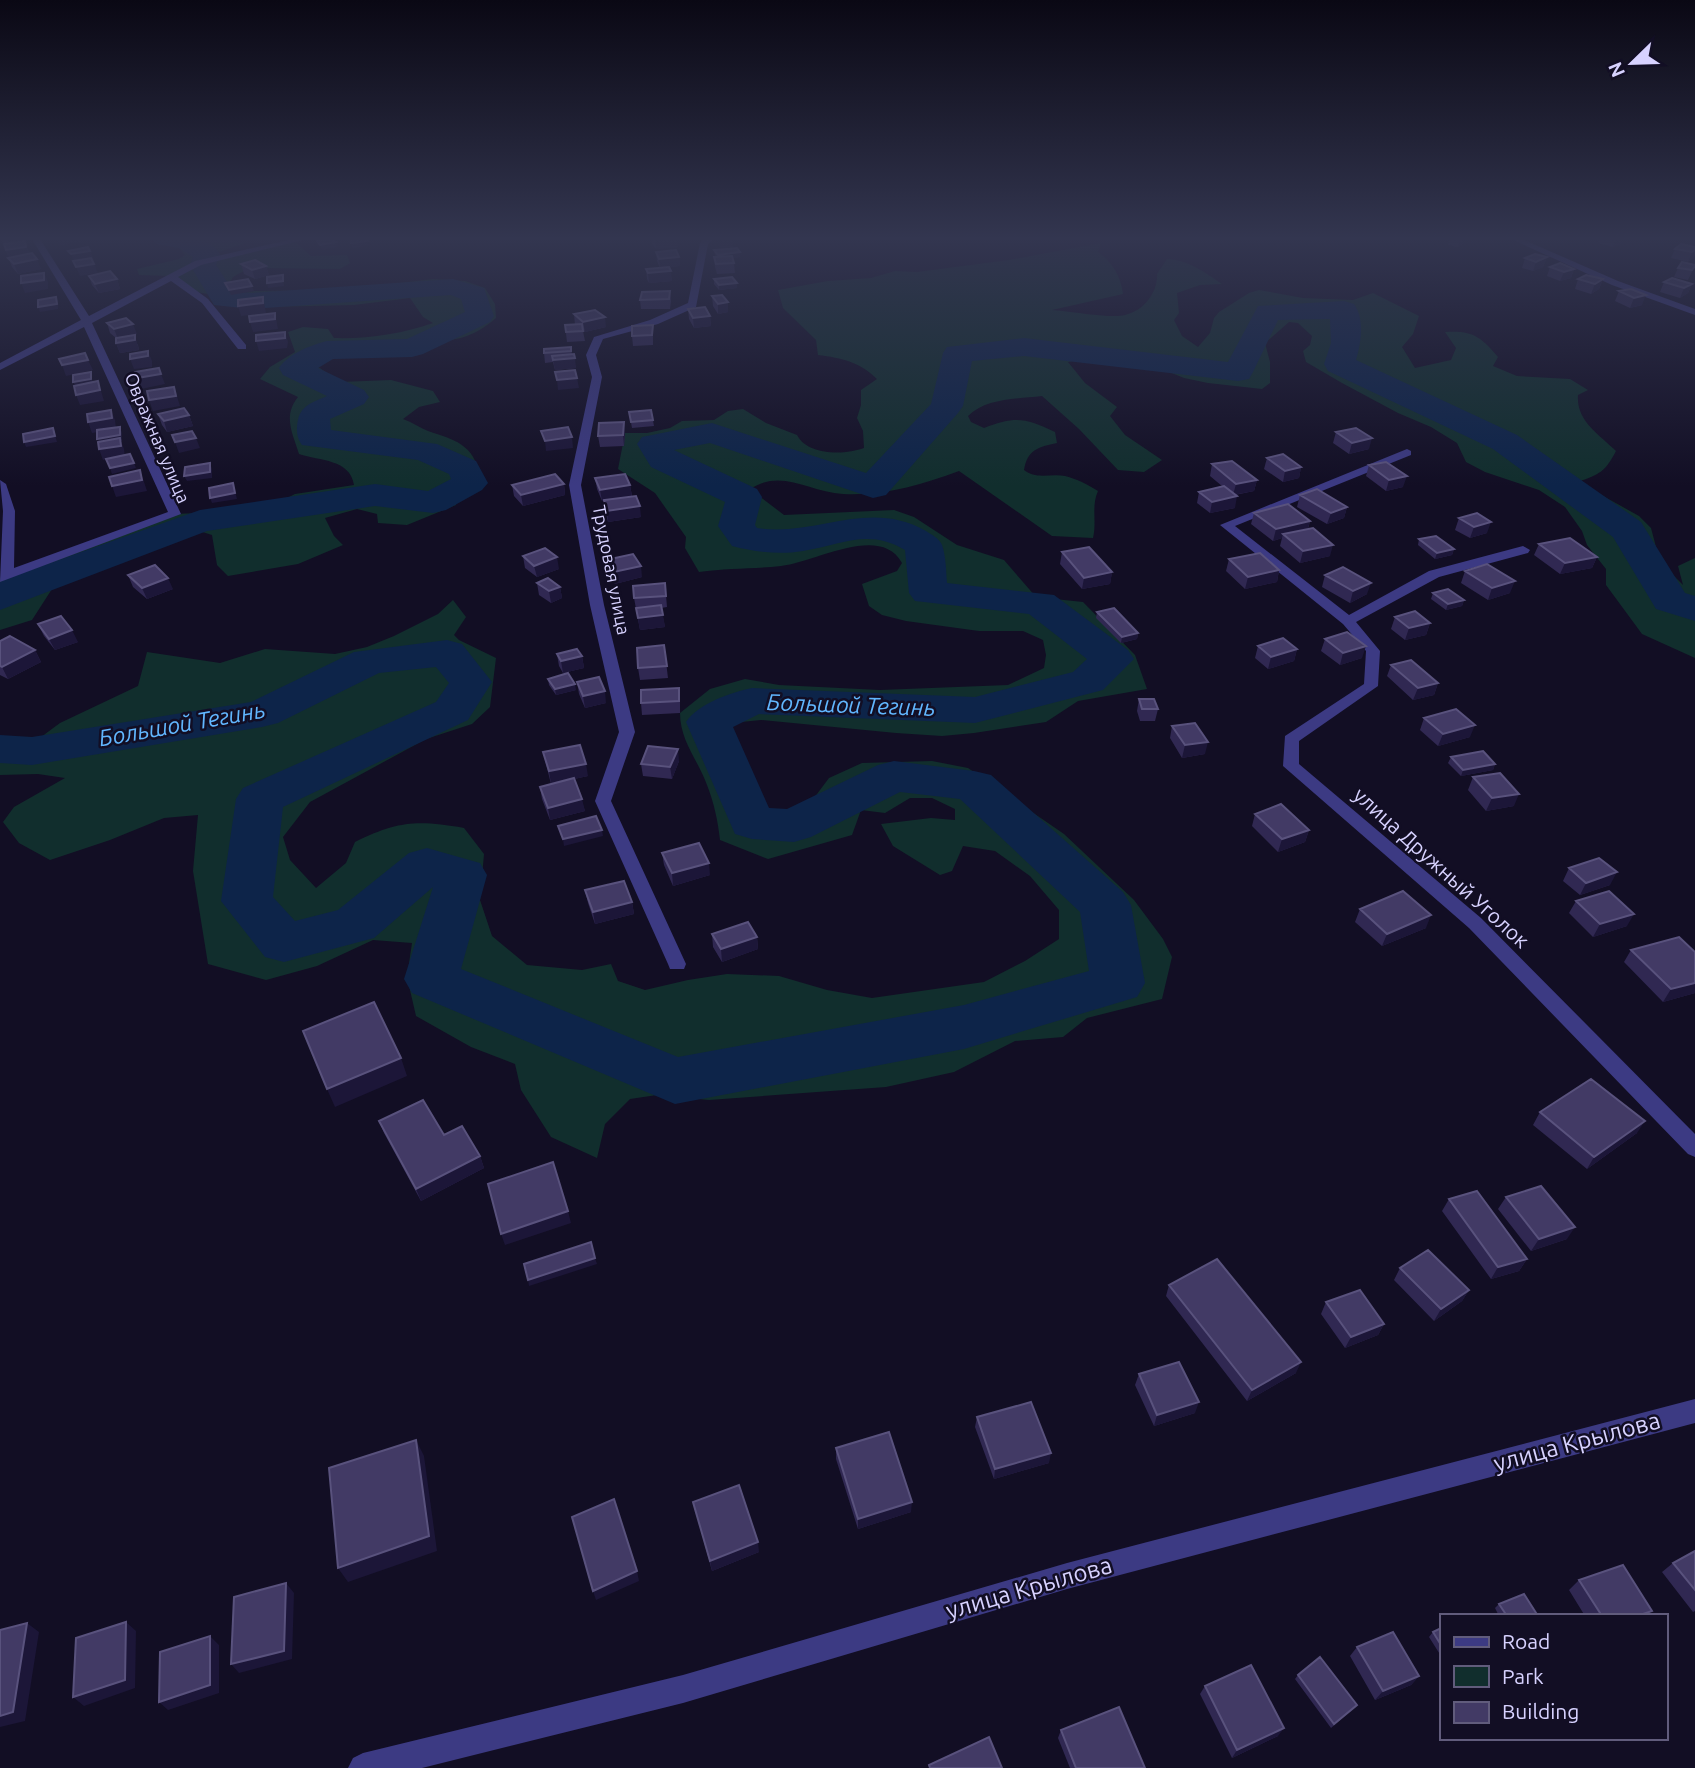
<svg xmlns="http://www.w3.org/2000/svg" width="1695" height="1768" viewBox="0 0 1695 1768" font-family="Ubuntu,sans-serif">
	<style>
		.green { fill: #112e2d }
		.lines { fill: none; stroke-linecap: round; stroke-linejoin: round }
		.river { fill: #0d2449; fill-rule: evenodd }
		.minor { fill: #3c3a83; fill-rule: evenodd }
		.wall { fill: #302852 }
		.shaded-wall { fill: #1c1638 }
		.building { fill: #423a65; stroke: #59527d; stroke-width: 2 }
		.labels { text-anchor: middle; stroke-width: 5; stroke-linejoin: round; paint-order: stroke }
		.far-street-label { font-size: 18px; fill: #d7d2ff; stroke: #120e24 }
		.street-label { font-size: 21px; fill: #d7d2ff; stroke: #120e24 }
		.water-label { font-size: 23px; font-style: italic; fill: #61b6fe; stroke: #120e24 }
		.near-street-label { font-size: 24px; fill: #d7d2ff; stroke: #120e24 }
	</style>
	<rect width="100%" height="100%" fill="#120e24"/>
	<!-- green -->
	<path class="green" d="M 140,239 L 226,239 L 245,243 L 190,262 L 198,263 L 293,240 L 311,256 L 347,255 L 350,263 L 340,269 L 249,268 L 233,277 L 227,288 L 231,295 L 254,291 L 342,290 L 433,279 L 465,281 L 485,288 L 495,304 L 496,318 C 464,346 442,340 403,341 L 392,353 L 326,356 L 314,364 L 340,382 L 391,380 L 433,391 L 440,402 L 419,407 L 403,419 C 412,422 420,428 428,431 C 455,440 473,444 480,475 L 459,483 L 456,505 L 407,525 L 378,523 L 377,514 L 357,509 L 325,518 L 334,536 L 343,545 L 298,564 L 228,576 L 217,565 L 212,535 L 196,530 L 168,538 L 85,574 L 52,589 L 32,620 L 0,630 L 0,578 L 7,574 L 175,514 L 242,511 L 281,501 L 295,494 L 354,485 C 350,459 320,461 299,454 C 292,432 283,416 298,397 L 260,379 L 270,367 L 295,352 L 288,332 L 303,327 L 328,329 L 334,338 C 367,339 402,334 433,323 L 423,317 L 410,298 L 354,305 L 266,307 L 218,302 L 208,294 L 191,291 L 170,276 L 139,275 L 137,269 L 179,259 L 185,255 L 176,244 Z
		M 1101,243 L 1098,252 C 1112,262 1121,276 1123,294 L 1052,310 C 1068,311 1113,319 1125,315 C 1144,311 1158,292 1157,274 L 1167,259 C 1189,260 1204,272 1222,284 L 1200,285 L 1177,293 L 1179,313 L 1174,320 L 1182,336 L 1198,347 L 1210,333 L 1214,318 L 1219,312 L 1249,293 L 1259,290 L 1303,298 L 1353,300 L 1373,293 L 1419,316 L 1413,334 L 1402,347 L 1415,368 L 1451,360 L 1456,348 L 1445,332 C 1473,330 1481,337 1498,357 L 1493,366 L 1517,376 L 1570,379 L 1588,390 L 1578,395 C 1576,421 1599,434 1616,451 C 1605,472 1600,474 1578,482 L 1639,516 L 1651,528 L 1660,562 L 1683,585 L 1678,566 L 1695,558 L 1695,658 L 1642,634 L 1606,585 L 1606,569 L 1587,545 L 1582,531 L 1565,507 L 1539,490 L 1485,472 L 1466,462 L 1457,443 L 1431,427 L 1398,413 L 1342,383 L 1306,362 L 1303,351 L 1310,345 L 1312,336 L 1298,323 L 1289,322 L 1265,343 L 1270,362 L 1270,383 L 1262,389 L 1208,383 L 1184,378 L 1157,367 L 1096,357 L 1068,362 L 1085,383 L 1117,407 L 1110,416 L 1125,435 L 1162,460 L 1144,472 L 1118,470 L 1079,429 L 1042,396 C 1017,399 986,398 968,416 L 971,422 L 984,428 C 1016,416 1025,418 1055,432 L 1057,443 C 1038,447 1027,450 1024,470 C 1036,480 1051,473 1065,476 C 1077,479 1087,484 1098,491 C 1091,507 1097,521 1093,538 L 1052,536 L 959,471 C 921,485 884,496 843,494 C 809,492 782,468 750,489 L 784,515 L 894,510 L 914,517 L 957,545 L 1004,560 L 1036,597 L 1083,602 L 1135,655 L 1147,689 L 1078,701 L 1046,722 L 974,733 L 942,736 L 896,733 L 761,720 L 721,724 C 730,753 745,798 774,812 C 781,815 793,813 802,814 L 829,778 L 862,763 L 932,761 L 968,768 L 1064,834 L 1134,900 L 1163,939 L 1172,957 L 1162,999 L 1087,1018 L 1063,1037 L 1015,1041 L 954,1072 L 886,1087 L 709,1100 L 657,1095 L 630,1099 L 605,1124 L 597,1158 L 551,1137 L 521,1090 L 515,1064 L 471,1047 L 416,1016 L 407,977 L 412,943 L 373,940 L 317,966 L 266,980 L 208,964 L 193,871 L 198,815 L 164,818 L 110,840 L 50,860 L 19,843 L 3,822 L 14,807 L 65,778 L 38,774 L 0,775 L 0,743 L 41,737 L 60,723 L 138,686 L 147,652 L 220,663 L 265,649 L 335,654 L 367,647 L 394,636 L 438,614 L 453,600 L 466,617 L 454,635 L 459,640 L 496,658 L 490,707 L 472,724 L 426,739 L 310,802 L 283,837 L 290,860 L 316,888 L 346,863 L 355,842 C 398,821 417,820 464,828 L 484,854 L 480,900 L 492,936 L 527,965 L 582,970 L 611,964 L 618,981 L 645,990 L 688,980 L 727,974 L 779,976 L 827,990 L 872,998 L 984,982 L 1025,961 L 1059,939 L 1059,910 L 1030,876 L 995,851 L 963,846 L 952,871 L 940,875 L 893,846 L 881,824 L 931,818 L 955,820 L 955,809 L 932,798 L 910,798 L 885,813 L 861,810 L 852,835 L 768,859 L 720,840 C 718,821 714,803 707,785 C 698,760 680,741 680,713 L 710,689 L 745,679 L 779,685 L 880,690 L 1008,685 L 1044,668 L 1046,655 L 1043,640 L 1023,631 L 979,631 L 906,621 L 882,615 L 869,606 L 862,584 L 897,571 L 902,563 C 880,523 814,563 781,566 C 754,569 727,568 699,572 L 685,548 L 686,537 L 655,493 L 618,469 L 625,433 L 647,433 L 670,428 L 682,421 L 714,420 L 728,411 L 743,409 L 766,423 L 797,435 C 808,456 845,455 864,448 L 863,431 L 857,418 L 861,405 L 861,390 L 877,379 C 860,362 842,358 818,355 L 816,340 L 783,308 L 778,290 L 828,281 L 871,278 L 895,271 L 917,272 L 1009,260 Z"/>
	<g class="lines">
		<!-- river -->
		<path class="river" d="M 153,239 C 175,238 206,233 220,254 L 216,265 L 233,291 L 251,293 L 453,279 L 484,288 L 494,316 L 490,322 L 423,354 L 412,357 L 333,359 L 318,368 L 364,390 L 369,397 L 364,404 L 330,419 L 331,430 L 437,444 L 476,461 L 488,483 L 482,490 L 446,510 L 433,513 L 375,506 L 207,531 L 0,610 L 0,582 L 8,578 L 200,510 L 375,484 L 428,491 L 451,479 L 449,474 L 418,460 L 302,445 C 298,439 297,436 297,428 C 298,406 309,404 327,396 L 283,375 L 279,368 C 288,354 311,345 327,341 L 407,339 L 465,312 L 461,299 L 451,295 L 251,309 L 214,305 L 190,265 L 193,257 L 179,248 L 157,244 Z
			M 1344,301 L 1354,304 C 1365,319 1361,343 1356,360 L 1517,435 L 1641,522 L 1685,593 L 1695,596 L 1695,621 L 1656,609 L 1613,537 L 1493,449 L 1328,371 L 1324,364 L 1331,343 L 1330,319 L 1278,320 L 1253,372 L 1249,379 L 1238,381 L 1024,356 L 972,361 L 963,406 L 958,413 L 886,495 L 873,498 L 710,443 L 674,450 L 757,489 L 762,497 L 755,525 L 757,528 C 817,537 868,498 926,531 C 932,535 939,538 942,545 C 946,556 946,571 947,583 L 1054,595 L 1128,650 L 1134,659 L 1103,690 L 975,723 L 759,714 L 733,727 L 769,808 L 787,809 L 878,765 L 894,761 L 974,771 L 991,775 L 1123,892 L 1131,905 L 1145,983 L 1137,997 L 964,1049 L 675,1104 L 412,993 L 404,979 L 433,887 L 374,938 L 284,962 L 265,957 L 221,901 L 236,799 L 243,788 L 436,702 L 449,683 L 436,667 L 379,673 L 278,723 L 262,727 L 32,765 L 0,763 L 0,735 L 32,737 L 251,702 L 354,652 L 447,640 L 462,644 L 492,682 L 468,720 L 283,807 L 273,897 L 295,921 L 338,910 L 409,853 L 427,848 L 480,863 L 487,875 L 461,969 L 678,1057 L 964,1005 L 1089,971 L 1080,912 L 960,799 L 900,792 L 811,837 L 794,842 L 752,839 L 735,834 L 686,722 C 699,703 730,693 752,688 L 975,697 L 1073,672 L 1087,659 L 1029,614 L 915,601 L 909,593 L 905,550 C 868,528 842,545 803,551 C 779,555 755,552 732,546 L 718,526 L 725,502 L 651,467 L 637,444 L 642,437 L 712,423 L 866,473 L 931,404 L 943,353 L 947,347 L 1024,338 L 1228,362 L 1258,306 Z"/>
		<!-- minor -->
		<path class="minor" d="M 32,239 L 40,239 L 89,316 L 195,261 L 293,239 L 307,239 L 201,265 L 178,277 L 208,299 L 246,345 L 246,349 L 238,349 L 202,303 L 171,281 L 92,323 L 181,514 L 0,582 L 3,511 L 0,480 L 6,484 L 15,511 L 14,568 L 168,512 L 84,327 L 0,370 L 0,363 L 81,320 Z
			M 704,239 L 714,239 L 708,244 L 696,307 L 658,324 L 603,339 L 596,355 L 602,377 L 581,485 L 604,605 L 635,732 L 611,801 L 686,964 L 684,969 L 670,969 L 668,964 L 595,801 L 619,732 L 590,605 L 569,485 L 592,377 L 586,355 L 594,337 L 650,320 L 688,303 L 700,243 Z
			M 1511,239 L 1522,239 L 1618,281 L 1695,309 L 1695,315 L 1612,285 Z
			M 1407,449 L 1411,451 L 1411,455 L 1235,526 L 1349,615 L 1429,571 L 1523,546 L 1530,550 L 1528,553 L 1439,577 L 1356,622 L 1380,651 L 1378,686 L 1299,741 L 1299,764 L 1481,918 L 1695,1134 L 1695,1157 L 1688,1154 L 1469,928 L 1283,766 L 1285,736 L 1364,684 L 1366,651 L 1343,624 L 1220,525 Z
			M 1695,1399 L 1695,1423 L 1067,1589 L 683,1703 L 422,1768 L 348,1768 L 353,1758 L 363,1753 L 683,1675 L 1067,1563 Z"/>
	</g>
	<!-- wall -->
	<path class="wall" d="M 2,239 L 24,239 L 29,253 L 41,269 L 18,274 L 12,267 Z
		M 652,239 L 678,239 L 678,247 L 656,249 L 652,244 Z
		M 1450,239 L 1466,239 L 1465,242 L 1458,247 L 1448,245 Z
		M 1599,239 L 1623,239 L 1622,243 L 1613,247 L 1598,243 Z
		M 1695,247 L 1695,254 L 1694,257 L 1688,262 L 1671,258 L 1675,249 Z
		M 714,250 L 740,257 L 732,258 L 734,263 L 735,273 L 717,274 L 715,267 L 714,257 L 716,257 L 715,255 Z
		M 656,252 L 679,257 L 680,266 L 669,267 L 672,281 L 649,283 L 647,279 L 646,269 L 660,268 L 657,261 Z
		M 1547,257 L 1543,267 L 1533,271 L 1522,268 L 1525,258 Z
		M 241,264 L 266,266 L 269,275 L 255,279 L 244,274 Z
		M 1695,265 L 1688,280 L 1674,277 L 1678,268 Z
		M 1550,267 L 1574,269 L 1571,278 L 1560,281 L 1547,276 Z
		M 89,276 L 117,279 L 120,289 L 99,293 L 92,285 Z
		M 714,279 L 737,283 L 737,288 L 719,290 L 714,284 Z
		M 1578,279 L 1603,279 L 1599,289 L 1591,294 L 1575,289 Z
		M 1664,282 L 1692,284 L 1688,293 L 1680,298 L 1660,292 Z
		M 1631,289 L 1642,305 L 1630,308 L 1615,301 L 1619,291 Z
		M 670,291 L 671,301 L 670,309 L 641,309 L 640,300 Z
		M 712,296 L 728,312 L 718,314 L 713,306 Z
		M 688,309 L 710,316 L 711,326 L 694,328 L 689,319 Z
		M 574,314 L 606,327 L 585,332 L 583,331 L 585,341 L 567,342 L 565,325 L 575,325 Z
		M 107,323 L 137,334 L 130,336 L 138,345 L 139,350 L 120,353 L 116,343 L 116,338 L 110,333 Z
		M 653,325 L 653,345 L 633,346 L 632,336 Z
		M 571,347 L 572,355 L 576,368 L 555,370 L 553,362 L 545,363 L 544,353 Z
		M 651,410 L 654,426 L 632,428 L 629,412 Z
		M 158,414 L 189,415 L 193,426 L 167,432 L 162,425 Z
		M 1336,432 L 1369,449 L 1349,454 L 1333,443 Z
		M 625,433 L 624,446 L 600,447 L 598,436 Z
		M 1267,458 L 1301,467 L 1299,478 L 1283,482 L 1264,469 Z
		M 1212,464 L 1257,480 L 1254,491 L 1235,495 L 1235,508 L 1210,513 L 1197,503 L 1199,492 L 1222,486 L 1210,476 Z
		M 1369,465 L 1403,487 L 1386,491 L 1366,476 Z
		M 595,478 L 630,485 L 632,496 L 641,517 L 608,522 L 605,512 L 604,501 L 602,501 L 597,489 Z
		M 564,484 L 565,495 L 523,506 L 514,496 L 512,485 Z
		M 1300,495 L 1347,507 L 1344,518 L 1327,524 L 1297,507 Z
		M 1254,513 L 1310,521 L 1308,529 L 1330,556 L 1300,563 L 1280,546 L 1282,538 L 1273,541 L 1251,524 Z
		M 1459,518 L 1487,533 L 1470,538 L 1455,530 Z
		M 1419,539 L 1454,549 L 1452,555 L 1435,559 L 1418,545 Z
		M 1539,544 L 1597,557 L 1592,568 L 1560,574 L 1534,555 Z
		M 1062,552 L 1112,572 L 1110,584 L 1082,589 L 1060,564 Z
		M 523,556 L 559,569 L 537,577 L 525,568 Z
		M 1229,559 L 1279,570 L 1277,582 L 1245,589 L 1226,571 Z
		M 606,560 L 642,577 L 615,584 L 608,572 Z
		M 1465,571 L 1510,593 L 1488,600 L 1461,583 Z
		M 128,575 L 173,589 L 147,599 L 133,587 Z
		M 1325,575 L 1367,594 L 1350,603 L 1322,587 Z
		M 537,583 L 560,587 L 562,598 L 551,603 L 539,595 Z
		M 665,583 L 667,607 L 661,608 L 665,627 L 640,630 L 634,598 Z
		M 1433,593 L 1464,600 L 1462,606 L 1446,610 L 1431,599 Z
		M 1097,612 L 1138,633 L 1137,639 L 1121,643 L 1096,618 Z
		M 1395,617 L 1430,623 L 1426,635 L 1405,640 L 1391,629 Z
		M 38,624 L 78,642 L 55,650 L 44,636 Z
		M 1325,639 L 1362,658 L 1340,665 L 1321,651 Z
		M 0,641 L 35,650 L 41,662 L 8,679 L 0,675 Z
		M 664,645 L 668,678 L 640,680 L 638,668 Z
		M 1258,646 L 1297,649 L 1294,661 L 1268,669 L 1255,658 Z
		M 557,654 L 582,656 L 584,668 L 563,673 L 559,666 Z
		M 1391,665 L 1438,683 L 1434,695 L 1413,700 L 1387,676 Z
		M 548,679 L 576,690 L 556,695 L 549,685 Z
		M 577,682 L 606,703 L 585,708 L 579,694 Z
		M 1139,699 L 1158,709 L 1155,721 L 1140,721 L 1137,711 Z
		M 680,700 L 680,713 L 642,715 L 641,703 Z
		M 1424,718 L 1470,737 L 1438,746 L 1420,730 Z
		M 1172,726 L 1205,754 L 1182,758 L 1170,738 Z
		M 543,752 L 588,776 L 574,779 L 585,811 L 550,820 L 542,799 L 540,787 L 551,784 Z
		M 1451,757 L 1495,764 L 1493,770 L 1461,776 L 1448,763 Z
		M 679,761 L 672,779 L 643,776 L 641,764 Z
		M 1473,777 L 1514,806 L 1486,811 L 1468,790 Z
		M 1255,814 L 1309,830 L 1305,842 L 1278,852 L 1252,826 Z
		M 662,853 L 710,875 L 673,886 L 664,865 Z
		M 1569,868 L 1610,885 L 1580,895 L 1563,881 Z
		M 585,890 L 632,902 L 634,914 L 595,924 L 588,903 Z
		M 1576,901 L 1627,926 L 1593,937 L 1569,913 Z
		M 1360,909 L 1426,928 L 1382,946 L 1355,922 Z
		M 712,934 L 757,937 L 758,949 L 722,962 L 713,947 Z
		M 1631,950 L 1695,952 L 1695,993 L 1663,1002 L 1624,962 Z
		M 1540,1112 L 1637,1133 L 1587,1169 L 1533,1125 Z
		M 379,1121 L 444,1135 L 480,1156 L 484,1168 L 421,1201 L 384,1133 Z
		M 1506,1197 L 1567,1239 L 1531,1251 L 1498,1209 Z
		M 1449,1199 L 1527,1259 L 1519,1271 L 1491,1279 L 1442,1211 Z
		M 1400,1268 L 1469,1290 L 1462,1301 L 1434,1321 L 1394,1280 Z
		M 1169,1285 L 1296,1373 L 1247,1401 L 1166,1296 Z
		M 1326,1302 L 1384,1324 L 1378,1335 L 1345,1348 L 1321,1314 Z
		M 1139,1374 L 1195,1413 L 1154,1426 L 1135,1385 Z
		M 977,1417 L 1049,1463 L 994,1479 L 975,1427 Z
		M 836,1448 L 911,1512 L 858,1529 L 836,1459 Z
		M 693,1502 L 759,1552 L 712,1571 Z
		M 1695,1551 L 1695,1611 L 1693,1612 L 1662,1572 L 1673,1563 Z
		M 1579,1580 L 1652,1611 L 1646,1616 L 1585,1616 L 1569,1590 Z
		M 1499,1604 L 1538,1616 L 1499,1616 L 1495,1608 Z
		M 1441,1628 L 1441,1656 L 1429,1637 L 1433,1632 Z
		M 1357,1647 L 1419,1676 L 1411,1685 L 1375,1700 L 1350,1656 Z
		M 1298,1675 L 1357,1705 L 1331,1728 L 1295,1679 Z
		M 1205,1686 L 1278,1736 L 1232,1758 L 1200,1694 Z
		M 1061,1730 L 1145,1768 L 1070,1768 L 1058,1738 Z"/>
	<!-- shaded-wall -->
	<path class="shaded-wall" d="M 5,239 L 24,239 L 30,256 L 9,260 L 6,250 L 8,248 Z
		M 58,239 L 82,239 L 83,241 L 61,245 Z
		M 658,239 L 678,239 L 678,247 L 656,249 L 655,240 Z
		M 720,239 L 733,239 L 733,247 L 720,248 Z
		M 1460,239 L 1466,239 L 1465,242 L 1458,247 Z
		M 1616,239 L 1623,239 L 1622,243 L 1613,247 Z
		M 368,241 L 369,246 L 352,248 L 351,243 Z
		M 336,242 L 337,247 L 322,250 L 320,245 Z
		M 1695,250 L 1694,257 L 1688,262 L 1692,252 Z
		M 90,251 L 94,260 L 74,264 L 71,254 Z
		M 740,252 L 740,257 L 718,260 L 718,255 Z
		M 679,257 L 680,266 L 660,268 L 659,259 Z
		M 1547,257 L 1543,267 L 1533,271 L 1536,262 Z
		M 37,259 L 41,269 L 18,274 L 14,264 Z
		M 94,264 L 98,273 L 80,276 L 76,267 Z
		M 266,266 L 269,275 L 255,279 L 252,270 Z
		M 1574,269 L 1571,278 L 1560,281 L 1564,272 Z
		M 671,271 L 672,281 L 649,283 L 648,273 Z
		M 44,273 L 48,282 L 48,289 L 25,293 L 21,283 Z
		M 283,275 L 284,286 L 268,288 L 267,283 Z
		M 117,279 L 120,289 L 99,293 L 95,284 Z
		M 1603,279 L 1599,289 L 1591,294 L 1595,284 Z
		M 737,283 L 737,288 L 719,290 L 719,285 Z
		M 1692,284 L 1688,293 L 1680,298 L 1684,288 Z
		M 252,286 L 254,291 L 231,295 L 229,290 Z
		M 1646,295 L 1642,305 L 1630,308 L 1634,298 Z
		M 56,297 L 58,302 L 58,309 L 40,312 L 38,307 Z
		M 263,297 L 266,313 L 241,316 L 238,306 Z
		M 728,302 L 728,312 L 718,314 L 718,304 Z
		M 275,313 L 278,329 L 253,332 L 250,322 Z
		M 710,316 L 711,326 L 694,328 L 693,318 Z
		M 605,317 L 606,327 L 585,332 L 583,322 Z
		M 133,324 L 137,334 L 118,339 L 114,329 Z
		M 285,332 L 288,342 L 287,348 L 259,351 L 256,341 Z
		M 135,335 L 139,350 L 120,353 L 116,343 Z
		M 148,351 L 152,361 L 152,367 L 134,369 L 130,359 Z
		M 575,358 L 576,368 L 555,370 L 553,360 Z
		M 88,360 L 93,370 L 66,376 L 62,365 Z
		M 91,372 L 93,384 L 76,387 L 73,382 Z
		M 161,374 L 165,384 L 141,389 L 137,378 Z
		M 577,378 L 579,388 L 558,390 L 557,380 Z
		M 98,381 L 104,401 L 80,405 L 76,395 Z
		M 174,387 L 180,406 L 153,411 L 149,400 Z
		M 111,410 L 115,420 L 116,429 L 92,433 L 88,422 Z
		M 189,415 L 193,426 L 167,432 L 164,421 Z
		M 624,422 L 625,433 L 624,446 L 623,435 Z
		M 120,427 L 122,433 L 122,441 L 121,441 L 124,449 L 125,457 L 103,460 L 99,449 L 99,444 L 97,439 Z
		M 53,428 L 57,442 L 26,447 L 24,442 Z
		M 572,437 L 573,448 L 546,451 L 545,441 Z
		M 196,438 L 200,448 L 179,453 L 175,442 Z
		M 1372,438 L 1369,449 L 1349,454 L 1352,443 Z
		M 134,463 L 136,468 L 112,474 L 110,468 Z
		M 210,463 L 212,469 L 212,478 L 187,481 L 184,476 Z
		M 1301,467 L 1299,478 L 1283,482 L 1285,471 Z
		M 140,470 L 147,491 L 116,497 L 112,486 Z
		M 1407,476 L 1403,487 L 1386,491 L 1389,480 Z
		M 1257,480 L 1254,491 L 1233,495 L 1236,484 Z
		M 233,483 L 237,499 L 212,503 L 210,498 Z
		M 564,484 L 565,495 L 523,506 L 521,495 Z
		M 630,485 L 632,497 L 602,501 L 600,490 Z
		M 1237,496 L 1235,508 L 1210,513 L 1212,502 Z
		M 640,506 L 641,517 L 608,522 L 607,511 Z
		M 1347,507 L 1344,518 L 1327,524 L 1331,513 Z
		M 1310,521 L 1307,532 L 1283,534 L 1282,538 L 1273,541 L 1276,529 Z
		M 1491,522 L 1487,533 L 1470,538 L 1474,527 Z
		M 1333,545 L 1330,556 L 1300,563 L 1303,551 Z
		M 1454,549 L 1452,555 L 1435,559 L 1437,553 Z
		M 557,557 L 559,569 L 537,577 L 534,566 Z
		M 1597,557 L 1592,568 L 1560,574 L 1565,563 Z
		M 641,566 L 642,577 L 615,584 L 614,572 Z
		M 1279,570 L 1277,582 L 1245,589 L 1248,577 Z
		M 1112,572 L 1110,584 L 1082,589 L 1084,578 Z
		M 168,578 L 173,589 L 147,599 L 142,588 Z
		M 1515,581 L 1510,593 L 1488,600 L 1492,588 Z
		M 1371,583 L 1367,594 L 1350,603 L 1353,591 Z
		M 560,587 L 562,598 L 551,603 L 549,591 Z
		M 1464,600 L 1462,606 L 1446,610 L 1448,604 Z
		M 663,615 L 665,627 L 640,630 L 638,618 Z
		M 1430,623 L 1426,635 L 1405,640 L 1409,628 Z
		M 72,630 L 78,642 L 55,650 L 49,639 Z
		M 1138,633 L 1137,639 L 1121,643 L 1122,637 Z
		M 1366,646 L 1362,658 L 1340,665 L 1343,653 Z
		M 1297,649 L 1294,661 L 1268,669 L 1271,657 Z
		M 35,650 L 41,662 L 8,679 L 2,667 Z
		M 582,656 L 584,668 L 563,673 L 561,661 Z
		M 1438,683 L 1434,695 L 1413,700 L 1418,688 Z
		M 575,684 L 576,690 L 556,695 L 555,689 Z
		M 605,691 L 606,703 L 585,708 L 583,696 Z
		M 1475,725 L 1470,737 L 1438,746 L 1443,734 Z
		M 1208,742 L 1205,754 L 1182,758 L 1185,745 Z
		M 678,749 L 679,761 L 672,779 L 670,767 Z
		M 586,764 L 588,776 L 551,784 L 549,771 Z
		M 1495,764 L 1493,770 L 1461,776 L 1463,770 Z
		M 1519,794 L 1514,806 L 1486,811 L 1492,798 Z
		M 582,799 L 585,811 L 550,820 L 548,808 Z
		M 602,830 L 603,836 L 564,846 L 563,839 Z
		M 1309,830 L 1305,842 L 1278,852 L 1282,839 Z
		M 709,863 L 710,875 L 673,886 L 672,873 Z
		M 1617,872 L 1610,885 L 1580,895 L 1586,883 Z
		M 632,902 L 634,914 L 595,924 L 593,912 Z
		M 1634,914 L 1627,926 L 1593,937 L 1600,924 Z
		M 1431,915 L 1426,928 L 1382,946 L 1387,934 Z
		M 757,937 L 758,949 L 722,962 L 721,949 Z
		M 1695,983 L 1695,993 L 1663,1002 L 1671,989 Z
		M 401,1058 L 407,1076 L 335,1107 L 327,1089 Z
		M 1645,1121 L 1637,1133 L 1587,1169 L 1594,1157 Z
		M 480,1156 L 484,1168 L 421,1201 L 416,1189 Z
		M 568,1211 L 571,1223 L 505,1245 L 501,1234 Z
		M 1575,1227 L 1567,1239 L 1531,1251 L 1539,1239 Z
		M 595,1258 L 597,1264 L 529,1286 L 528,1280 Z
		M 1527,1259 L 1519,1271 L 1491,1279 L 1498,1267 Z
		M 1469,1290 L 1462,1301 L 1434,1321 L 1441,1309 Z
		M 1384,1324 L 1378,1335 L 1345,1348 L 1351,1337 Z
		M 1301,1362 L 1296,1373 L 1247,1401 L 1252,1390 Z
		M 1199,1402 L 1195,1413 L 1154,1426 L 1157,1415 Z
		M 416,1440 L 424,1456 L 437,1551 L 348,1582 L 338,1568 Z
		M 1051,1453 L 1049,1463 L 994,1479 L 995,1469 Z
		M 912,1502 L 911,1512 L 858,1529 L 858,1519 Z
		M 758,1542 L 759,1552 L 712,1571 L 710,1561 Z
		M 637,1571 L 639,1581 L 596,1600 L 593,1591 Z
		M 286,1583 L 294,1593 L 292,1659 L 239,1673 L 231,1664 Z
		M 126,1622 L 136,1631 L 135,1688 L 84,1706 L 73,1697 Z
		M 27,1623 L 39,1632 L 25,1721 L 0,1727 L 0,1716 Z
		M 210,1636 L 219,1645 L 219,1693 L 168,1710 L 159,1702 Z
		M 1419,1676 L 1411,1685 L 1375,1700 L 1383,1691 Z
		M 1284,1728 L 1278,1736 L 1232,1758 L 1237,1750 Z"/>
	<!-- building -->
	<path class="building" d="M 332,239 L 336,242 L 320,245 L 317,241 Z
		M 351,239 L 367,239 L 368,241 L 351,243 Z
		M 25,241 L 26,247 L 6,250 L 4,244 Z
		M 1681,244 L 1695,247 L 1695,250 L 1692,252 L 1675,249 Z
		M 88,247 L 90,251 L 71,254 L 68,251 Z
		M 737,248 L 740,252 L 718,255 L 714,250 Z
		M 676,250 L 679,257 L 659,259 L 656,252 Z
		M 32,253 L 37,259 L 14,264 L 8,258 Z
		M 1535,254 L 1547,257 L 1536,262 L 1525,258 Z
		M 732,256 L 734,263 L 716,264 L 714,257 Z
		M 91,258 L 94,264 L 76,267 L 73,261 Z
		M 255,260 L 266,266 L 252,270 L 241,264 Z
		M 1682,262 L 1695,265 L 1695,266 L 1692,270 L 1678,268 Z
		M 1560,263 L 1574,269 L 1564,272 L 1550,267 Z
		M 669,267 L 671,271 L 648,273 L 646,269 Z
		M 110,271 L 117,279 L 95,284 L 89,276 Z
		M 44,273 L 44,280 L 21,283 L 21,276 Z
		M 283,275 L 283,281 L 267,283 L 267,277 Z
		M 1586,275 L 1603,279 L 1595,284 L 1578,279 Z
		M 732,277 L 737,283 L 719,285 L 714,279 Z
		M 1672,278 L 1692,284 L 1684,288 L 1664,282 Z
		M 248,279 L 252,286 L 229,290 L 225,283 Z
		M 1631,289 L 1646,295 L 1634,298 L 1619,291 Z
		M 670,291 L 669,299 L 640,300 L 642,292 Z
		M 722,295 L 728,302 L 718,304 L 712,296 Z
		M 56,297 L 57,304 L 38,307 L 38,300 Z
		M 263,297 L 263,303 L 238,306 L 238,300 Z
		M 705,307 L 710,316 L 693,318 L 688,309 Z
		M 595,310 L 605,317 L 583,322 L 574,314 Z
		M 275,313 L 275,319 L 250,322 L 249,316 Z
		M 126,318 L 133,324 L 114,329 L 107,323 Z
		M 582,324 L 583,331 L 566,332 L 565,325 Z
		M 653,325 L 652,335 L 632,336 L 632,326 Z
		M 285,332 L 285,338 L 256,341 L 256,335 Z
		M 135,335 L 135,340 L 116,343 L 116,338 Z
		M 571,347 L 571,351 L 544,353 L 544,349 Z
		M 148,351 L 148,356 L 130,359 L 130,354 Z
		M 85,353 L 88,360 L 62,365 L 59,359 Z
		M 574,354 L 575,358 L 553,360 L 552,356 Z
		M 159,368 L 161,374 L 137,378 L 135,372 Z
		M 575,370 L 577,378 L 557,380 L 555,372 Z
		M 91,372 L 91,379 L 73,382 L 73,375 Z
		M 98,381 L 100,390 L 76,395 L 74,386 Z
		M 174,387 L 176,396 L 149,400 L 147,391 Z
		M 184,408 L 189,415 L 164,421 L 158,414 Z
		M 111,410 L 112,418 L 88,422 L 87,414 Z
		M 651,410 L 653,420 L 631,422 L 629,412 Z
		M 624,422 L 623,435 L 598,436 L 599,423 Z
		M 120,427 L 120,435 L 97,439 L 97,430 Z
		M 568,427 L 572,437 L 545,441 L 541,431 Z
		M 53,428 L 55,436 L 24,442 L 23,434 Z
		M 1356,428 L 1372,438 L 1352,443 L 1336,432 Z
		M 192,431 L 196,438 L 175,442 L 172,435 Z
		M 120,438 L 121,446 L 99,449 L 98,442 Z
		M 130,454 L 134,463 L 110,468 L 106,459 Z
		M 1283,454 L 1301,467 L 1285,471 L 1267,458 Z
		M 1232,461 L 1257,480 L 1236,484 L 1212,464 Z
		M 1386,462 L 1407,476 L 1389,480 L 1369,465 Z
		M 210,463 L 210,472 L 184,476 L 185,467 Z
		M 140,470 L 142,480 L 112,486 L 109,477 Z
		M 555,474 L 564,484 L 521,495 L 512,485 Z
		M 625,474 L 630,485 L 600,490 L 595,478 Z
		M 233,483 L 235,493 L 210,498 L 209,488 Z
		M 1224,486 L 1237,496 L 1212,502 L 1199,492 Z
		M 1317,489 L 1347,507 L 1331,513 L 1300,495 Z
		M 636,496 L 640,506 L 607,511 L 604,500 Z
		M 1288,504 L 1310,521 L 1276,529 L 1254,513 Z
		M 1477,513 L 1491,522 L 1474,527 L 1459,518 Z
		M 1313,528 L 1333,545 L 1303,551 L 1283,534 Z
		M 1436,536 L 1454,549 L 1437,553 L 1419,539 Z
		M 1570,538 L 1597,557 L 1565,563 L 1539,544 Z
		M 1089,547 L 1112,572 L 1084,578 L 1062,552 Z
		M 545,548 L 557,557 L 534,566 L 523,556 Z
		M 1260,553 L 1279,570 L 1248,577 L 1229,559 Z
		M 633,554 L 641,566 L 614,572 L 606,560 Z
		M 1487,564 L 1515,581 L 1492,588 L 1465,571 Z
		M 155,565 L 168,578 L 142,588 L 128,575 Z
		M 1343,567 L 1371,583 L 1353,591 L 1325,575 Z
		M 548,578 L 560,587 L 549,591 L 537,583 Z
		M 665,583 L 666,596 L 634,598 L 633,586 Z
		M 1448,589 L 1464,600 L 1448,604 L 1433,593 Z
		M 661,605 L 663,615 L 638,618 L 636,608 Z
		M 1114,608 L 1138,633 L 1122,637 L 1097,612 Z
		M 1415,611 L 1430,623 L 1409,628 L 1395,617 Z
		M 61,616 L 72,630 L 49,639 L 38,624 Z
		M 1347,632 L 1366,646 L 1343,653 L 1325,639 Z
		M 10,636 L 35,650 L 2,667 L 0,666 L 0,641 Z
		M 1283,638 L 1297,649 L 1271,657 L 1258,646 Z
		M 664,645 L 667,666 L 638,668 L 637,648 Z
		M 577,649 L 582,656 L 561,661 L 557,654 Z
		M 1411,660 L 1438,683 L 1418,688 L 1391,665 Z
		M 568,673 L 575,684 L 555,689 L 548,679 Z
		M 599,677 L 605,691 L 583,696 L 577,682 Z
		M 679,688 L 679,701 L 641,703 L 641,690 Z
		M 1139,699 L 1154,699 L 1158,709 L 1142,709 Z
		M 1456,709 L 1475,725 L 1443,734 L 1424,718 Z
		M 1195,723 L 1208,742 L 1185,745 L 1172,726 Z
		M 580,745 L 586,764 L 549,771 L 543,752 Z
		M 648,746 L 678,749 L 670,767 L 641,764 Z
		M 1483,751 L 1495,764 L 1463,770 L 1451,757 Z
		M 1500,773 L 1519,794 L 1492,798 L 1473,777 Z
		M 574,778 L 582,799 L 548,808 L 540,787 Z
		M 1281,804 L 1309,830 L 1282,839 L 1255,814 Z
		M 596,816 L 602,830 L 563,839 L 558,826 Z
		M 699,843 L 709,863 L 672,873 L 662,853 Z
		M 1599,858 L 1617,872 L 1586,883 L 1569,868 Z
		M 624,881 L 632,902 L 593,912 L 585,890 Z
		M 1403,891 L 1431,915 L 1387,934 L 1360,909 Z
		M 1609,891 L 1634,914 L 1600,924 L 1576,901 Z
		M 748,922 L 757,937 L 721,949 L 712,934 Z
		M 1679,937 L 1695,952 L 1695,983 L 1671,989 L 1631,950 Z
		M 374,1002 L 401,1058 L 327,1089 L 303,1031 Z
		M 1591,1079 L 1645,1121 L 1594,1157 L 1540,1112 Z
		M 423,1100 L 444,1135 L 462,1126 L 480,1156 L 416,1189 L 379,1121 Z
		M 553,1162 L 568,1211 L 501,1234 L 488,1184 Z
		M 1541,1186 L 1575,1227 L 1539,1239 L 1506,1197 Z
		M 1477,1191 L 1527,1259 L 1498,1267 L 1449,1199 Z
		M 591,1242 L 595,1258 L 528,1280 L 524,1264 Z
		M 1428,1250 L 1469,1290 L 1441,1309 L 1400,1268 Z
		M 1217,1259 L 1301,1362 L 1252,1390 L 1169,1285 Z
		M 1360,1290 L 1384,1324 L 1351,1337 L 1326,1302 Z
		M 1179,1362 L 1199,1402 L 1157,1415 L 1139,1374 Z
		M 1031,1402 L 1051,1453 L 995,1469 L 977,1417 Z
		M 889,1432 L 912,1502 L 858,1519 L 836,1448 Z
		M 416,1440 L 429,1536 L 338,1568 L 329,1468 Z
		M 739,1485 L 758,1542 L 710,1561 L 693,1502 Z
		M 614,1499 L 637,1571 L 593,1591 L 572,1517 Z
		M 1695,1551 L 1695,1590 L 1673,1563 Z
		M 1623,1565 L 1652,1611 L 1637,1616 L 1602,1616 L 1579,1580 Z
		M 286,1583 L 284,1651 L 231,1664 L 234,1597 Z
		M 1524,1594 L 1538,1616 L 1507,1616 L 1499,1604 Z
		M 126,1622 L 125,1680 L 73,1697 L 76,1638 Z
		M 27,1623 L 13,1712 L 0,1716 L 0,1630 Z
		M 1441,1628 L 1441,1645 L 1433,1632 Z
		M 1393,1632 L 1419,1676 L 1383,1691 L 1357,1647 Z
		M 210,1636 L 210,1685 L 159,1702 L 160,1652 Z
		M 1320,1657 L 1357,1705 L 1334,1724 L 1298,1675 Z
		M 1251,1665 L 1284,1728 L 1237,1750 L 1205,1686 Z
		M 1119,1707 L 1145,1768 L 1076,1768 L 1061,1730 Z
		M 989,1737 L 1002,1768 L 930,1768 L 929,1765 Z"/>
	<!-- sky -->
	<linearGradient id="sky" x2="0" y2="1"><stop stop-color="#0a0814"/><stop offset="0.49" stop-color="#333650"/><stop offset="1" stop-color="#333650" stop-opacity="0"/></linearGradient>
	<rect width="1695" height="486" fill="url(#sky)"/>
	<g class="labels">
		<!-- far-street labels -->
		<g class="far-street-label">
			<text transform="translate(157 438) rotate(67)" y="6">Овражная улица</text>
			<text transform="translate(611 570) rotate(79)" y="6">Трудовая улица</text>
		</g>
		<!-- street labels -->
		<g class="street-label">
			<text transform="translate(1441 868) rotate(42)" y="7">улица Дружный Уголок</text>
		</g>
		<!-- water labels -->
		<g class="water-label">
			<text transform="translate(851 705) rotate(2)" y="8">Большой Тегинь</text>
			<text transform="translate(182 724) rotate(-10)" y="8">Большой Тегинь</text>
		</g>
		<!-- near-street labels -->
		<g class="near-street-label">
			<text transform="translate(1577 1442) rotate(-15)" y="8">улица Крылова</text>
			<text transform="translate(1029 1588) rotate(-16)" y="8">улица Крылова</text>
		</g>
	</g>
	<!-- legend -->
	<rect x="1440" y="1614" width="228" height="126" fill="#120e24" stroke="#615c7c" stroke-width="2"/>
	<rect x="1454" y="1637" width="35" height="10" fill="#3c3a83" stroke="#615c7c" stroke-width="2"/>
	<text x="1502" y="1649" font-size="21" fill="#d7d2ff">Road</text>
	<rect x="1454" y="1666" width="35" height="21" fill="#112e2d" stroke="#615c7c" stroke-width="2"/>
	<text x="1502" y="1684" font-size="21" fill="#d7d2ff">Park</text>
	<rect x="1454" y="1702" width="35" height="21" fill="#423a65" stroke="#615c7c" stroke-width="2"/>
	<text x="1502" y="1719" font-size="21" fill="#d7d2ff">Building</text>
	<!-- north arrow -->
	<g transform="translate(1632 63) rotate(247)" stroke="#120e24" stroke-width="5" paint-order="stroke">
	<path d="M0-5L12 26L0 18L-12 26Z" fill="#d7d2ff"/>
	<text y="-10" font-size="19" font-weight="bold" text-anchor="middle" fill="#d7d2ff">N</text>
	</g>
</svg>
